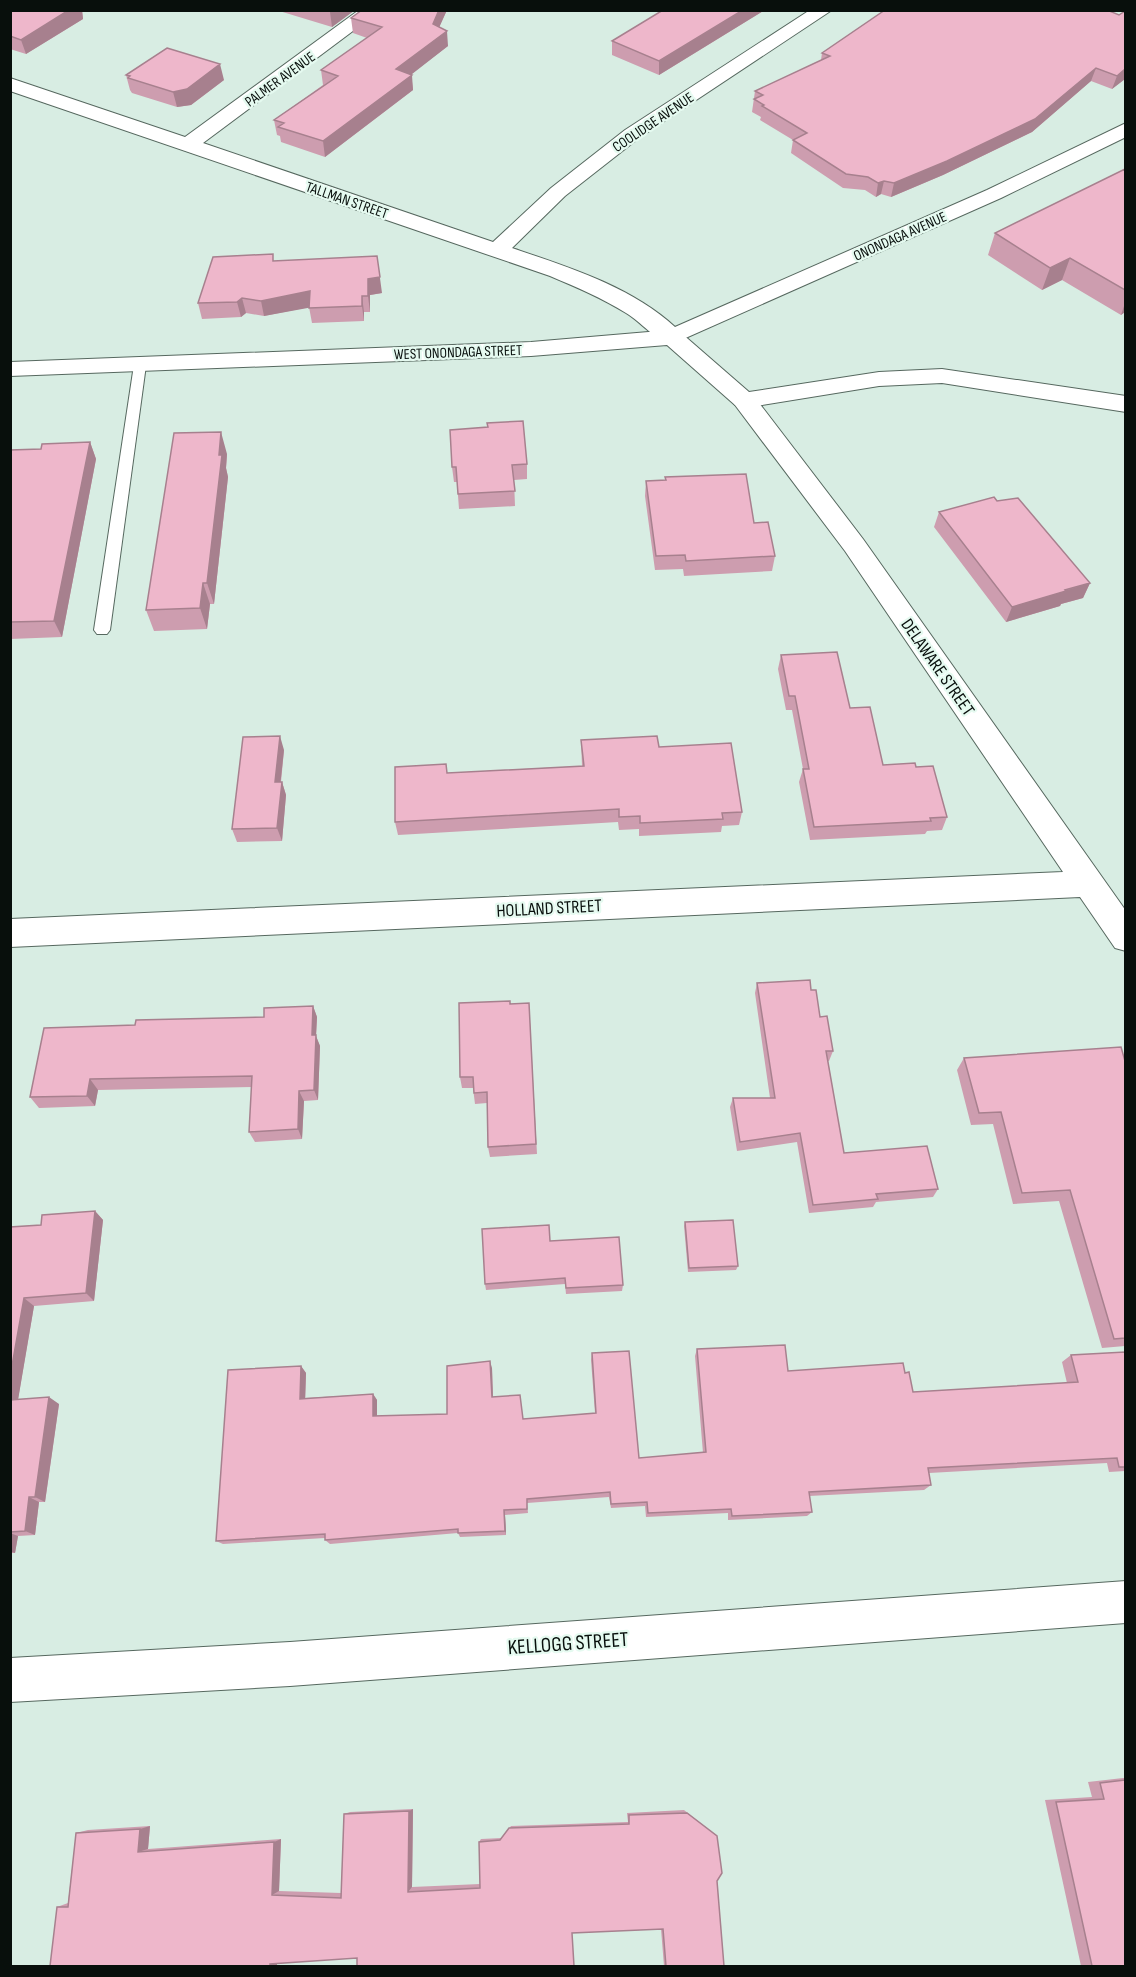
<svg xmlns="http://www.w3.org/2000/svg" width="1136" height="1977" viewBox="0 0 1136 1977" font-family="'Sofia Sans Condensed',sans-serif">
	<style>
		.lines { fill: none; stroke-linecap: round; stroke-linejoin: round }
		.service-casing { stroke: #56685f; stroke-width: 2 }
		.minor-casing { stroke: #56685f; stroke-width: 2 }
		.tertiary-casing { stroke: #56685f; stroke-width: 2 }
		.service { fill: #fff; fill-rule: evenodd }
		.minor { fill: #fff; fill-rule: evenodd }
		.tertiary { fill: #fff; fill-rule: evenodd }
		.wall { fill: #cd9daf }
		.shaded-wall { fill: #a7808e }
		.building { fill: #eeb7cb; stroke: #a7808e; stroke-width: 1.5 }
		.labels { text-anchor: middle; stroke-width: 4.5; stroke-linejoin: round; paint-order: stroke }
		.far-street-label { font-size: 15px; fill: #080f0c; stroke: #e5faf0 }
		.street-label { font-size: 18px; fill: #080f0c; stroke: #e5faf0 }
		.near-street-label { font-size: 21px; fill: #080f0c; stroke: #e5faf0 }
	</style>
	<rect width="100%" height="100%" fill="#d8ede3"/>
	<g class="lines">
		<defs>
			<path id="service" d="M 140,361 L 146,365 L 110,630 L 107,634 L 97,634 L 94,630 L 134,365 Z"/>
			<path id="minor" d="M 359,10 L 381,10 L 203,143 L 493,242 L 551,188 L 625,130 L 810,10 L 832,10 L 639,138 L 565,196 L 512,248 C 568,267 630,286 675,327 L 987,190 L 1126,123 L 1126,137 L 1001,198 L 672,344 C 655,340 641,322 626,313 C 602,298 576,287 550,276 L 10,91 L 10,78 L 185,137 Z
				M 744,392 L 753,395 L 863,539 L 1126,911 L 1126,951 L 1115,948 L 1080,897 L 10,947 L 10,919 L 1063,872 L 845,551 L 735,405 L 732,400 L 735,395 Z
				M 1126,1581 L 1126,1623 L 290,1686 L 10,1702 L 10,1658 L 290,1642 Z"/>
			<path id="tertiary" d="M 672,330 L 680,332 L 749,392 L 879,372 L 942,369 L 1126,396 L 1126,412 L 942,383 L 879,386 L 744,408 L 735,405 L 667,345 L 531,356 L 10,376 L 10,362 L 531,342 Z"/>
		</defs>
		<!-- service casing -->
		<use href="#service" class="service-casing"/>
		<!-- minor casing -->
		<use href="#minor" class="minor-casing"/>
		<!-- tertiary casing -->
		<use href="#tertiary" class="tertiary-casing"/>
		<!-- service -->
		<use href="#service" class="service"/>
		<!-- minor -->
		<use href="#minor" class="minor"/>
		<!-- tertiary -->
		<use href="#tertiary" class="tertiary"/>
	</g>
	<!-- wall -->
	<path class="wall" d="M 10,10 L 82,10 L 83,19 L 26,54 L 10,49 Z
		M 276,10 L 355,10 L 332,27 Z
		M 447,10 L 439,27 L 448,46 L 411,74 L 413,90 L 325,157 L 281,142 L 280,136 L 277,135 L 274,120 L 323,85 L 321,70 L 367,38 L 353,33 L 351,18 Z
		M 663,10 L 765,10 L 659,75 L 612,55 L 612,41 Z
		M 1125,11 L 1125,79 L 1112,89 L 1091,81 L 1032,132 L 943,175 L 891,197 L 881,194 L 876,197 L 865,190 L 843,188 L 791,153 L 793,140 L 760,120 L 761,117 L 752,112 L 755,91 L 821,60 L 822,53 L 1119,15 Z
		M 126,75 L 224,80 L 191,105 L 177,107 L 132,93 L 130,90 Z
		M 1125,169 L 1125,312 L 1121,315 L 1062,280 L 1042,290 L 988,255 L 995,233 Z
		M 274,261 L 382,293 L 370,295 L 370,312 L 364,312 L 364,321 L 312,323 L 309,307 L 264,316 L 246,313 L 241,317 L 202,319 L 198,303 Z
		M 90,442 L 96,459 L 62,637 L 10,639 L 10,450 L 41,449 Z
		M 227,454 L 226,468 L 228,477 L 214,604 L 210,604 L 207,629 L 154,631 L 146,610 Z
		M 527,464 L 527,479 L 514,480 L 515,506 L 459,509 L 457,482 L 454,482 L 452,467 Z
		M 665,477 L 754,523 L 775,556 L 772,571 L 684,576 L 683,569 L 655,570 L 645,496 L 646,481 L 665,480 Z
		M 997,501 L 1090,583 L 1083,598 L 1061,604 L 1060,606 L 1006,622 L 934,527 L 939,512 Z
		M 781,655 L 850,708 L 883,765 L 916,767 L 947,817 L 942,830 L 927,831 L 925,834 L 810,840 L 799,782 L 803,769 L 792,710 L 786,710 L 778,669 Z
		M 581,740 L 659,747 L 742,812 L 739,825 L 722,826 L 721,832 L 639,836 L 639,829 L 619,830 L 618,822 L 398,835 L 395,822 L 446,764 L 447,773 L 582,766 Z
		M 284,750 L 281,782 L 282,782 L 286,795 L 282,841 L 237,842 L 232,829 Z
		M 757,983 L 811,990 L 833,1051 L 829,1061 L 828,1061 L 844,1153 L 938,1189 L 933,1197 L 876,1202 L 873,1207 L 809,1213 L 797,1142 L 737,1151 L 730,1107 L 733,1098 L 770,1098 L 755,993 Z
		M 529,1003 L 537,1154 L 490,1157 L 488,1147 L 487,1103 L 475,1104 L 473,1088 L 462,1088 L 460,1077 L 510,1004 Z
		M 313,1006 L 317,1017 L 316,1036 L 320,1046 L 318,1100 L 304,1101 L 302,1139 L 255,1142 L 249,1132 L 252,1087 L 98,1090 L 95,1106 L 39,1108 L 30,1097 L 135,1025 L 264,1017 Z
		M 964,1058 L 1125,1061 L 1125,1346 L 1102,1348 L 1059,1201 L 1013,1204 L 993,1124 L 971,1125 L 957,1070 Z
		M 95,1211 L 103,1220 L 94,1301 L 34,1306 L 18,1399 L 59,1404 L 45,1502 L 39,1502 L 35,1535 L 18,1536 L 15,1553 L 10,1553 L 10,1227 L 41,1225 Z
		M 685,1222 L 738,1266 L 736,1270 L 688,1272 L 684,1226 Z
		M 550,1241 L 623,1285 L 622,1291 L 566,1294 L 565,1284 L 486,1290 L 485,1284 Z
		M 697,1349 L 788,1371 L 905,1373 L 913,1392 L 1067,1383 L 1062,1362 L 1071,1355 L 1125,1352 L 1125,1471 L 1109,1472 L 1107,1463 L 929,1473 L 931,1485 L 924,1490 L 809,1496 L 812,1512 L 807,1516 L 728,1520 L 728,1513 L 646,1517 L 645,1506 L 611,1508 L 609,1497 L 527,1503 L 528,1513 L 505,1515 L 506,1535 L 460,1537 L 458,1533 L 330,1544 L 325,1540 L 325,1538 L 223,1544 L 216,1541 L 301,1366 L 306,1373 L 305,1398 L 373,1394 L 377,1400 L 377,1416 L 447,1414 L 492,1368 L 493,1397 L 523,1419 L 595,1413 L 591,1360 L 592,1353 L 639,1458 L 703,1453 L 695,1356 Z
		M 1123,1778 L 1125,1778 L 1125,1966 L 1081,1966 L 1045,1800 L 1092,1797 L 1088,1782 Z
		M 413,1809 L 412,1887 L 480,1884 L 479,1842 L 481,1839 L 502,1838 L 511,1826 L 628,1822 L 627,1813 L 684,1810 L 717,1836 L 717,1881 L 724,1966 L 664,1966 L 661,1929 L 572,1933 L 357,1958 L 57,1907 L 68,1903 L 76,1833 L 88,1830 L 150,1826 L 148,1849 L 281,1839 L 279,1891 L 341,1893 L 344,1814 L 350,1812 Z"/>
	<!-- shaded-wall -->
	<path class="shaded-wall" d="M 69,10 L 82,10 L 83,19 L 26,54 L 21,40 Z
		M 332,10 L 355,10 L 332,27 L 330,12 Z
		M 439,10 L 447,10 L 434,39 L 433,24 Z
		M 743,10 L 765,10 L 659,75 L 659,61 Z
		M 447,31 L 448,46 L 398,85 L 396,69 Z
		M 220,64 L 224,80 L 191,105 L 177,107 L 173,92 Z
		M 1096,68 L 1091,81 L 1032,132 L 943,175 L 891,197 L 894,183 Z
		M 1125,69 L 1125,79 L 1112,89 L 1117,76 Z
		M 412,75 L 413,90 L 325,157 L 323,141 Z
		M 884,181 L 881,194 L 876,197 L 878,183 Z
		M 377,256 L 382,293 L 370,295 L 370,312 L 368,296 L 368,279 Z
		M 1070,258 L 1062,280 L 1042,290 L 1050,268 Z
		M 310,291 L 313,307 L 264,316 L 261,301 Z
		M 362,296 L 364,312 L 364,321 L 362,306 Z
		M 242,298 L 246,313 L 241,317 L 237,302 Z
		M 1125,303 L 1125,312 L 1121,315 Z
		M 221,432 L 227,454 L 226,468 L 228,477 L 214,604 L 207,583 Z
		M 90,442 L 96,459 L 62,637 L 54,621 Z
		M 203,583 L 210,604 L 207,629 L 200,608 Z
		M 1090,583 L 1083,598 L 1061,604 L 1060,606 L 1006,622 L 1012,607 Z
		M 280,736 L 284,750 L 279,796 L 275,782 Z
		M 282,782 L 286,795 L 282,841 L 277,828 Z
		M 313,1006 L 317,1017 L 316,1036 L 320,1046 L 318,1100 L 314,1090 L 312,1035 Z
		M 90,1079 L 98,1090 L 95,1106 L 87,1096 Z
		M 299,1091 L 304,1101 L 302,1139 L 298,1129 Z
		M 95,1211 L 103,1220 L 94,1301 L 86,1293 Z
		M 24,1298 L 34,1306 L 17,1406 L 10,1402 L 10,1377 Z
		M 490,1361 L 492,1368 L 493,1403 L 492,1397 Z
		M 301,1366 L 306,1373 L 305,1405 L 300,1399 Z
		M 373,1394 L 377,1400 L 377,1422 L 373,1416 Z
		M 49,1397 L 59,1404 L 45,1502 L 35,1497 Z
		M 29,1497 L 39,1502 L 35,1535 L 25,1531 Z
		M 504,1510 L 505,1515 L 506,1535 L 505,1531 Z
		M 10,1533 L 18,1536 L 15,1553 L 10,1551 Z
		M 413,1809 L 412,1887 L 408,1892 L 409,1811 Z
		M 150,1826 L 148,1849 L 138,1852 L 140,1829 Z
		M 281,1839 L 279,1891 L 272,1895 L 274,1842 Z
		M 277,1958 L 277,1966 L 270,1966 L 270,1964 Z"/>
	<!-- building -->
	<path class="building" d="M 10,10 L 69,10 L 21,40 L 10,36 Z
		M 362,10 L 439,10 L 433,24 L 447,31 L 396,69 L 412,75 L 323,141 L 278,127 L 284,123 L 274,120 L 338,76 L 321,70 L 382,27 L 351,18 Z
		M 663,10 L 743,10 L 659,61 L 612,41 Z
		M 885,10 L 1107,10 L 1119,15 L 1125,11 L 1125,69 L 1117,76 L 1096,68 L 1035,119 L 947,161 L 894,183 L 884,181 L 878,183 L 868,177 L 846,174 L 793,140 L 807,133 L 762,106 L 764,105 L 754,99 L 763,95 L 755,91 L 830,56 L 822,53 Z
		M 167,48 L 220,64 L 187,89 L 173,92 L 128,78 L 130,76 L 126,75 Z
		M 1125,169 L 1125,290 L 1070,258 L 1050,268 L 995,233 Z
		M 273,254 L 273,261 L 377,256 L 380,277 L 368,279 L 368,296 L 362,296 L 362,306 L 309,308 L 310,291 L 261,301 L 242,298 L 237,302 L 198,303 L 213,257 Z
		M 523,421 L 527,464 L 512,465 L 515,491 L 458,494 L 456,467 L 452,467 L 450,430 L 488,427 L 487,423 Z
		M 221,432 L 219,455 L 222,455 L 207,583 L 203,583 L 200,608 L 146,610 L 174,433 Z
		M 90,442 L 54,621 L 10,622 L 10,450 L 41,449 L 42,444 Z
		M 746,474 L 754,523 L 768,522 L 775,556 L 686,561 L 685,555 L 656,556 L 646,481 L 666,480 L 665,477 Z
		M 994,497 L 997,501 L 1018,498 L 1090,583 L 1065,590 L 1066,591 L 1012,607 L 939,512 Z
		M 837,652 L 850,708 L 870,707 L 883,765 L 915,763 L 916,767 L 933,766 L 947,817 L 930,818 L 931,821 L 814,827 L 803,769 L 809,769 L 795,696 L 789,696 L 781,655 Z
		M 280,736 L 275,782 L 282,782 L 277,828 L 232,829 L 243,737 Z
		M 657,736 L 659,747 L 731,743 L 742,812 L 722,813 L 723,819 L 640,823 L 640,816 L 619,817 L 619,809 L 395,822 L 395,767 L 446,764 L 447,773 L 584,766 L 581,740 Z
		M 810,980 L 811,990 L 816,990 L 820,1017 L 827,1016 L 833,1051 L 826,1051 L 844,1153 L 927,1146 L 938,1189 L 876,1194 L 878,1199 L 813,1205 L 800,1133 L 740,1142 L 733,1098 L 775,1098 L 757,983 Z
		M 510,1001 L 510,1004 L 529,1003 L 536,1144 L 488,1147 L 487,1092 L 474,1093 L 473,1077 L 460,1077 L 459,1003 Z
		M 313,1006 L 312,1035 L 316,1035 L 314,1090 L 299,1091 L 298,1129 L 249,1132 L 252,1076 L 90,1079 L 87,1096 L 30,1097 L 44,1028 L 135,1025 L 136,1020 L 264,1017 L 264,1008 Z
		M 1121,1047 L 1125,1061 L 1125,1338 L 1114,1339 L 1070,1190 L 1022,1193 L 1001,1112 L 979,1113 L 964,1058 Z
		M 95,1211 L 86,1293 L 24,1298 L 10,1377 L 10,1227 L 41,1225 L 42,1215 Z
		M 733,1220 L 738,1266 L 689,1268 L 685,1222 Z
		M 549,1225 L 550,1241 L 619,1237 L 623,1285 L 566,1288 L 565,1278 L 485,1284 L 482,1229 Z
		M 785,1345 L 788,1371 L 903,1363 L 905,1373 L 909,1372 L 913,1392 L 1078,1382 L 1071,1355 L 1125,1352 L 1125,1467 L 1119,1467 L 1117,1458 L 928,1468 L 931,1485 L 809,1492 L 812,1512 L 732,1516 L 731,1509 L 648,1513 L 647,1502 L 611,1504 L 610,1492 L 527,1499 L 527,1509 L 504,1510 L 505,1531 L 458,1533 L 458,1529 L 325,1540 L 325,1534 L 216,1541 L 228,1370 L 301,1366 L 300,1399 L 373,1394 L 373,1416 L 447,1414 L 447,1366 L 490,1361 L 492,1397 L 520,1395 L 523,1419 L 596,1413 L 592,1353 L 629,1351 L 639,1458 L 706,1452 L 697,1349 Z
		M 49,1397 L 35,1497 L 29,1497 L 25,1531 L 10,1532 L 10,1400 Z
		M 1125,1780 L 1125,1966 L 1092,1966 L 1056,1802 L 1104,1799 L 1100,1783 Z
		M 409,1811 L 408,1892 L 480,1888 L 479,1842 L 500,1840 L 509,1828 L 629,1824 L 629,1815 L 687,1813 L 717,1836 L 722,1873 L 717,1881 L 724,1966 L 666,1966 L 663,1929 L 572,1933 L 574,1966 L 357,1966 L 357,1958 L 270,1964 L 270,1966 L 50,1966 L 57,1907 L 68,1907 L 76,1833 L 140,1829 L 138,1852 L 274,1842 L 272,1895 L 341,1898 L 344,1814 Z"/>
	<g class="labels">
		<!-- far-street labels -->
		<g class="far-street-label">
			<text transform="translate(280 79) rotate(-36)" y="5">PALMER AVENUE</text>
			<text transform="translate(653 122) rotate(-34)" y="5">COOLIDGE AVENUE</text>
			<text transform="translate(347 200) rotate(19)" y="5">TALLMAN STREET</text>
			<text transform="translate(900 236) rotate(-24)" y="5">ONONDAGA AVENUE</text>
			<text transform="translate(458 352) rotate(-2)" y="5">WEST ONONDAGA STREET</text>
		</g>
		<!-- street labels -->
		<g class="street-label">
			<text transform="translate(938 667) rotate(55)" y="6">DELAWARE STREET</text>
			<text transform="translate(549 908) rotate(-3)" y="6">HOLLAND STREET</text>
		</g>
		<!-- near-street labels -->
		<g class="near-street-label">
			<text transform="translate(568 1643) rotate(-4)" y="7">KELLOGG STREET</text>
		</g>
	</g>
	<!-- border -->
	<rect width="1136" height="1977" fill="none" stroke="#080f0c" stroke-width="24"/>
</svg>
